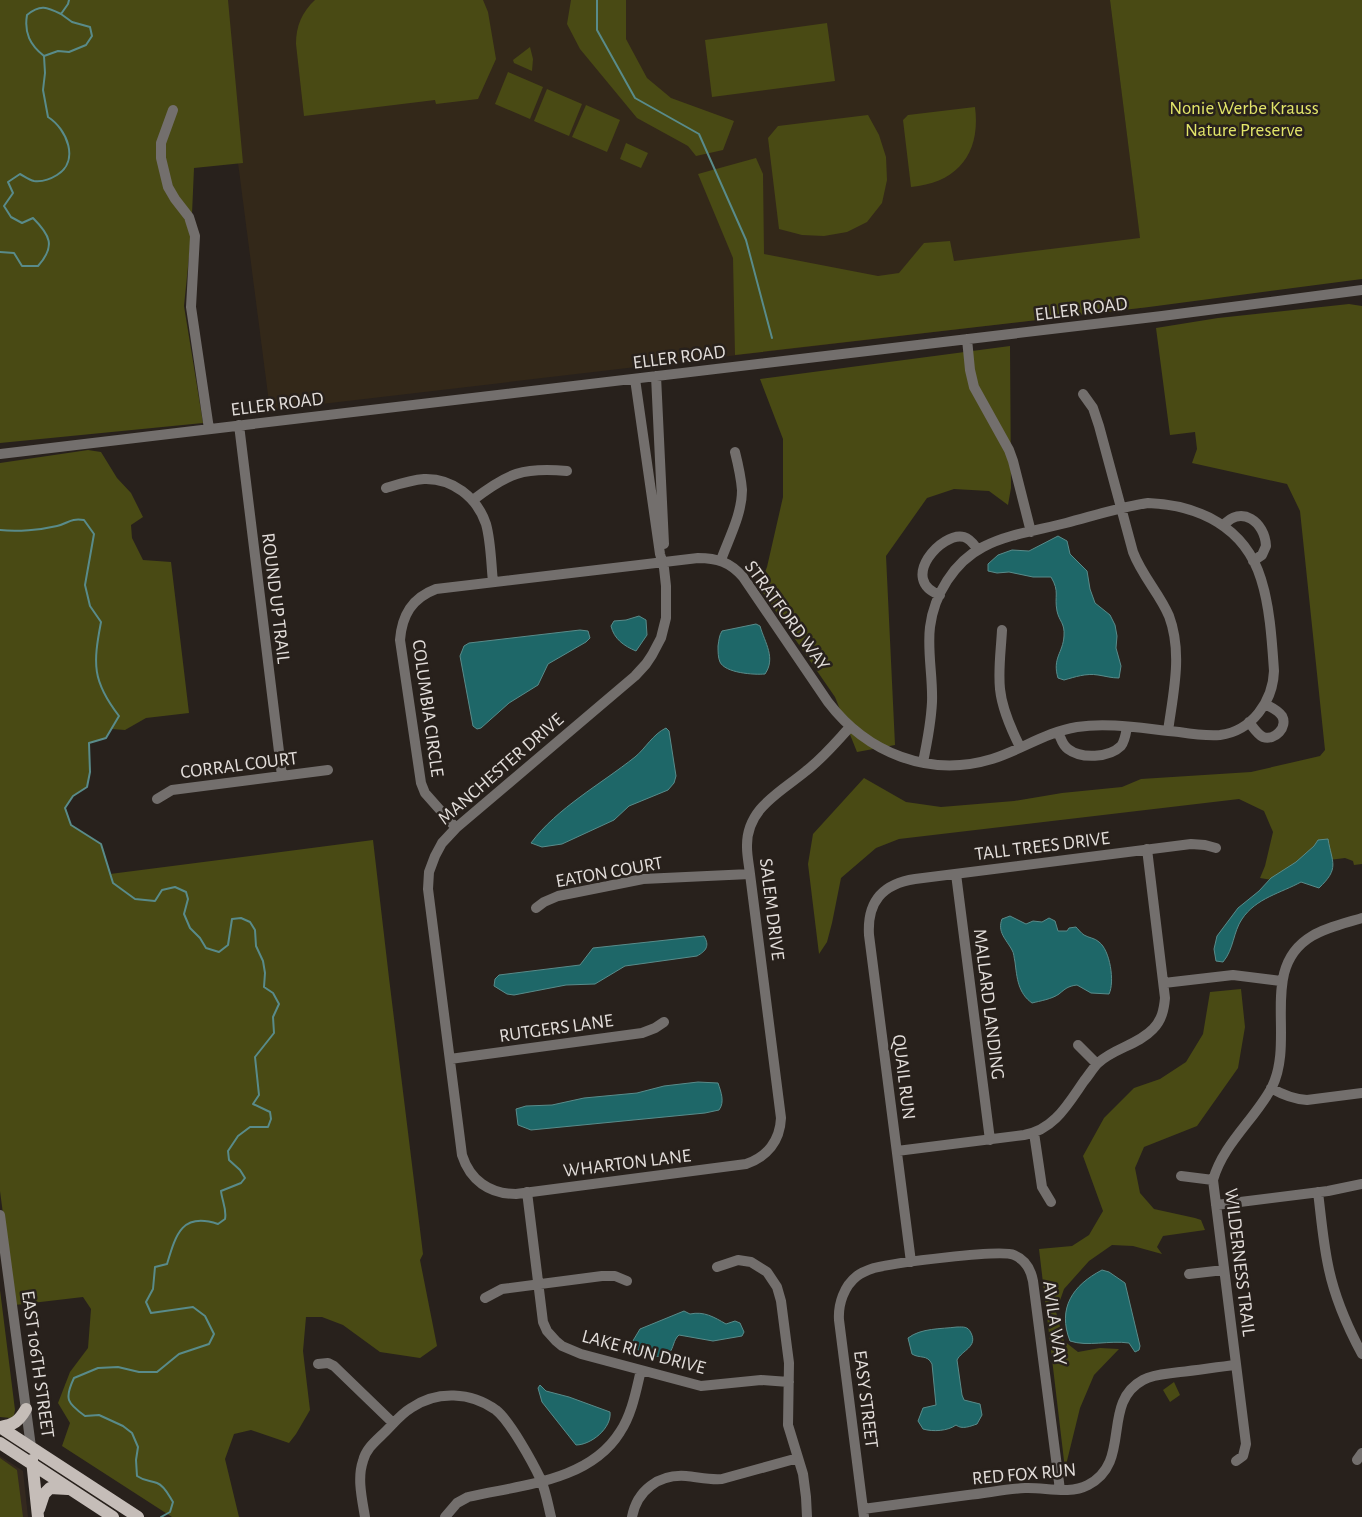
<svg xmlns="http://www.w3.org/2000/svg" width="1362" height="1517" viewBox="0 0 1362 1517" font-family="'Alegreya Sans',sans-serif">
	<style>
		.built { fill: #34291f }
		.education { fill: #332819 }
		.green { fill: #494a14 }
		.water { fill: #1e6768; stroke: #598b8a }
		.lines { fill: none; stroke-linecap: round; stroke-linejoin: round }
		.stream { stroke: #598b8a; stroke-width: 2 }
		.minor { stroke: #736f6d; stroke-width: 10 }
		.major { stroke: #c5bdb8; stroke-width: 12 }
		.labels { text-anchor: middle; stroke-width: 5; stroke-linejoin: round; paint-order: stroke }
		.park-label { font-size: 19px; fill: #e2e569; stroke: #28211c }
		.street-label { font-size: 19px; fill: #e3dedb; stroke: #28211c }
	</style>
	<rect width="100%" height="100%" fill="#28211c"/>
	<!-- built -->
	<path class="built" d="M 0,1456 L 23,1471 L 28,1517 L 0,1517 Z"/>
	<!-- education -->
	<path class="education" d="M 217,0 L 1110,0 L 1149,307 L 270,410 Z"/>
	<!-- green -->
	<path class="green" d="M 0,0 L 228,0 L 243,163 L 194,168 L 191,237 L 184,306 L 203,423 L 0,443 Z
		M 315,0 L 483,0 L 488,12 L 496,59 L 478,99 L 436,104 L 435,100 L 304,116 L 296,44 C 296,26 302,12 315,0 Z
		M 571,0 L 626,0 L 626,39 L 647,78 L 671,98 L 734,121 L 723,150 L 696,156 L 688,146 L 637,118 L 580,49 L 567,24 Z
		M 1110,0 L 1362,0 L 1362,279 L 1149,307 L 735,355 L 733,258 L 698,174 L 756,158 L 763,174 L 764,254 L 878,276 L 899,273 L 924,243 L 950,241 L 954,261 L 1140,238 Z
		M 827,23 L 835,81 L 712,97 L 705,40 Z
		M 530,47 L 533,59 L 532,71 L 514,63 L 513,60 Z
		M 508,72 L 543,87 L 530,119 L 495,104 Z
		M 547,89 L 582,104 L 569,136 L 534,121 Z
		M 586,105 L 620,120 L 607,152 L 572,137 Z
		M 975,107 C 981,153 958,183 911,187 L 903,120 L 908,115 Z
		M 868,115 L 879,135 L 886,157 L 887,180 L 882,203 L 867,222 L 847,232 L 824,236 L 802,235 L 779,229 L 768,138 L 778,126 Z
		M 626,143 L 648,153 L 641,168 L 620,159 Z
		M 1349,304 L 1362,306 L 1362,864 L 1354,865 L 1353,861 L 1345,858 L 1321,861 L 1279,881 L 1260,878 L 1265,866 L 1273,832 L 1264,811 L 1239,799 L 899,839 L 876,848 L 841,878 L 832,923 L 827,942 L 819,954 L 808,864 L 813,834 L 864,778 L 906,802 L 941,807 L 1014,801 L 1062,793 L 1122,787 L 1141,779 L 1251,772 L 1320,756 L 1325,750 L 1300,511 L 1287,484 L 1192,463 L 1197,449 L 1195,432 L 1170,435 L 1156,328 L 1218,318 Z
		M 1010,346 L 1011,488 L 1008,505 L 989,491 L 954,489 L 927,498 L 886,556 L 895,745 L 857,752 L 835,697 L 759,587 L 767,567 L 783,497 L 783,439 L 760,379 Z
		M 88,450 L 101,452 L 117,478 L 131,493 L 143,517 L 131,525 L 132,538 L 143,560 L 171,562 L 189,713 L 146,718 L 125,730 L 112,729 L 106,738 L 90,743 L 90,772 L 87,787 L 73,796 L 66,808 L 71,825 L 101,844 L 110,874 L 373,840 L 389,978 L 423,1254 L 420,1260 L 437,1346 L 420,1358 L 380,1352 L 343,1325 L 322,1317 L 306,1317 L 303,1351 L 310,1410 L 296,1434 L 289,1443 L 251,1430 L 234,1434 L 225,1459 L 239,1517 L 172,1517 L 62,1446 L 70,1423 L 58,1403 L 70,1372 L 88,1348 L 91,1309 L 83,1297 L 15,1305 L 0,1191 L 0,463 Z
		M 1241,989 L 1245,1027 L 1238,1068 L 1197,1126 L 1144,1147 L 1135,1168 L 1140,1193 L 1154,1209 L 1195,1218 L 1201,1220 L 1205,1230 L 1163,1236 L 1157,1247 L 1162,1254 L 1133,1246 L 1112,1245 L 1089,1261 L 1064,1289 L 1056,1312 L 1064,1341 L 1078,1352 L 1100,1348 L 1119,1349 L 1094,1375 L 1080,1408 L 1065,1469 L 1039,1249 L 1072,1246 L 1089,1235 L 1103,1211 L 1083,1156 L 1104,1118 L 1134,1088 L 1160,1079 L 1186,1062 L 1203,1034 L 1210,992 Z
		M 0,1290 L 15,1410 L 14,1415 L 11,1418 L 0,1417 Z
		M 1174,1382 L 1180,1395 L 1170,1402 L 1163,1390 Z
		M 0,1458 L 17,1470 L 23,1517 L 0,1517 Z"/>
	<!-- water -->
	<path class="water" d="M 1058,536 L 1067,541 L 1070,554 L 1087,571 L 1090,589 L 1095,603 L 1110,615 L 1115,625 L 1117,636 L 1116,648 L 1121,666 L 1119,678 C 1111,678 1105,676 1098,675 C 1086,673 1075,677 1064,680 L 1058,678 C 1052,658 1063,653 1064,636 C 1065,623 1059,621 1057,611 C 1054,596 1060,592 1051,577 L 1033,577 L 1009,572 L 997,573 L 988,571 L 988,564 L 998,555 L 1012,550 L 1029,551 Z
		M 639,616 L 646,620 L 647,635 L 636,651 C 624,646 614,639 611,626 L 614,621 L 626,620 Z
		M 756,624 L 760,626 C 765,643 776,658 765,674 C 754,675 725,673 720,662 C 718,658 718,651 718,646 C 719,640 719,636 722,631 Z
		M 580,630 L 588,631 L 590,638 L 586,642 L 548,664 L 538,685 L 509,703 L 481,728 L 477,729 L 473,726 L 460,656 L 464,646 L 469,643 Z
		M 666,728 L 669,731 L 676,776 L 674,783 L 668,790 L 629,806 L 614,820 L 562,844 L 542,847 L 531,843 C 557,808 601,784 635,757 C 645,749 653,734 666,728 Z
		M 1328,839 C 1332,863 1340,868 1319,888 L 1301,882 C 1281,893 1256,898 1242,919 C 1233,932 1234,949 1223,962 L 1216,961 L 1214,949 L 1217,936 L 1238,908 L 1259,891 L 1271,878 L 1296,862 L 1314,846 L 1318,840 Z
		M 1010,916 L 1026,924 L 1033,921 L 1042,922 L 1049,918 L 1055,921 L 1058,931 L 1067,931 L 1069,928 L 1076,927 C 1078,929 1081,933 1084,935 C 1089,938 1095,938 1099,942 C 1110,950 1115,982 1109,994 L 1091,993 L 1077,985 C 1068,986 1065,989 1059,994 C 1052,999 1040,1001 1032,1003 C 1018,993 1017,978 1015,962 C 1014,958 1014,953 1012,950 C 1006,939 997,932 1002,919 Z
		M 704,936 C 710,946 706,951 697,956 L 625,966 L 595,984 L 566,985 L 514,995 L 507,994 L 494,986 L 495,979 L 499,975 L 580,965 L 593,948 Z
		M 698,1082 L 718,1083 C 721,1092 725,1102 719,1110 L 705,1113 L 531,1130 L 518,1125 L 516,1109 L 526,1106 L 552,1105 L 584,1098 L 637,1093 L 664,1086 Z
		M 1102,1270 L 1109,1272 L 1125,1283 L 1140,1346 L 1139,1350 L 1135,1352 L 1129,1343 C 1109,1340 1088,1347 1070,1341 C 1057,1308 1073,1285 1102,1270 Z
		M 684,1311 L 690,1314 C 704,1311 714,1317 726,1324 L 735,1321 L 740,1323 L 744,1332 L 742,1336 L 713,1341 L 679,1335 C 673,1340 674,1348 669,1353 C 660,1362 638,1352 631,1344 L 640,1329 Z
		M 957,1327 C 963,1327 968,1326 971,1333 C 978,1347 962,1350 957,1360 L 962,1395 L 964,1400 L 980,1404 L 982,1415 L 977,1424 C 971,1426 962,1430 956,1425 C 948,1431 933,1432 923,1429 L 918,1421 L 923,1408 L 936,1405 L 932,1364 C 927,1354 920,1359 912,1354 L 908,1338 C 921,1328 941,1329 957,1327 Z
		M 540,1385 L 546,1391 L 569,1397 L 610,1412 C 612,1428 591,1445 576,1445 L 542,1402 L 538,1388 Z"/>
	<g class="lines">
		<!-- stream -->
		<path class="stream" d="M 597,0 L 597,30 L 635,98 L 699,134 L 746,240 L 772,338
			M 44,56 L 58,51 L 69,52 L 86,45 L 92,36 L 90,27 L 72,22 L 61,14
			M 0,252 L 14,253 L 22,266 L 38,266 C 56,246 50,235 33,218 L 22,223 L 11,217 L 4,206 L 13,193 L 8,182 L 20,174 C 24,176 29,180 34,181 C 43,182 49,180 57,175 C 80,161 67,129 48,117 L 43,90 L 45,73 L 44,56 C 30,45 24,33 27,15 C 40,4 47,7 61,14 L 68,4 L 69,0
			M 0,530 C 17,532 40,530 57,526 C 69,523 70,518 84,520 L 94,534 L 85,585 L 90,606 L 101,622 C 93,664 92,681 119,716 L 106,738 L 89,743 L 90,772 L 87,787 L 73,796 L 65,808 L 71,825 L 101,844 L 113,883 L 135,899 L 155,901 L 162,890 L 175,887 L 186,892 L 188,899 L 184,914 L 190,928 L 200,938 L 206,948 L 219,952 L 228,945 L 232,919 L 241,918 L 250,922 L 255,930 L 256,946 L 263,961 L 265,973 L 264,987 L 273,993 L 279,1004 L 273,1017 L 274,1033 L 255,1057 L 259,1095 L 253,1104 L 270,1112 L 271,1119 L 268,1127 L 250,1127 L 238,1136 L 228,1151 L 229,1160 L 240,1170 L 245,1178 L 241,1183 L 221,1191 C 222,1201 227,1209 225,1219 L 218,1224 C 182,1212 176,1234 167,1264 L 155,1267 L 153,1289 L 146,1302 L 151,1313 L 193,1307 L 205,1316 L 214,1334 L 209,1344 L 179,1354 L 157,1372 L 139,1372 L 118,1367 L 98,1368 L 74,1378 C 64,1399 67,1403 85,1416 L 99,1415 L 123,1426 L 132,1433 L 138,1447 L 136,1460 L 137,1476 C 146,1482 149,1480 157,1483 C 165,1486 169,1496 173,1502 L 170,1512 L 161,1517"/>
		<!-- minor -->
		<path class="minor" d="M 173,110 L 161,143 L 161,158 L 168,187 L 175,199 L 189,217 L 195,236 L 191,307 L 209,429
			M 967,339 L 970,370 L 974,387 L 1009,450 L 1013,461 L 1031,532
			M 656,376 L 664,544
			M 635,379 L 660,554 L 664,568 L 666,586 L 666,618 L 661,638 L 652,655 L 646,664 L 635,676 L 456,828 L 442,843 L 435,856 L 429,872 L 428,889 L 462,1155 C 470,1180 489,1194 516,1194 L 746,1164 C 767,1157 780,1141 781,1118 L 750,874 C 749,865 747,856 747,847 C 746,808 781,792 806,771 C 823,758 836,742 850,727
			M 1083,394 L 1093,408 L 1099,426 L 1133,552 C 1142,576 1160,594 1169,616 C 1183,653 1173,694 1168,731
			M 239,425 L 282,776
			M 0,454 L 1162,316 L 1362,290
			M 386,488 C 399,484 411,480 424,479 C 452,478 477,497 486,524 C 491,542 491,563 493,582
			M 473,500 C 508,473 523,467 567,471
			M 1223,526 C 1241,504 1265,522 1266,546 L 1262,555 L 1253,561
			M 721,560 C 729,538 742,514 742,490 C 741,477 738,464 735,452
			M 940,595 C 898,580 942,531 964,537 C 971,539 974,545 978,550
			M 1002,630 C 1001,650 998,669 1000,689 C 1002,709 1011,729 1020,747
			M 1249,722 C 1253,727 1257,734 1263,737 C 1275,741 1288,727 1282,716 C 1278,710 1271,707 1265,704
			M 1058,732 C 1061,738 1062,745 1068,749 C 1081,759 1109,758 1121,746 C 1125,741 1126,733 1127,727
			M 157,799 L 172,790 L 328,770
			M 456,828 L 425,793 L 421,783 L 400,640 C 402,615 412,598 436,589 L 698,558 C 717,558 730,562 743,577 L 828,702 C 867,753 929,778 992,759 C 1021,750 1046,732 1077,727 C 1110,722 1145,729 1179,732 C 1192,734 1207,736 1220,735 C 1252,731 1273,701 1274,671 C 1272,642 1270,607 1261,579 C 1245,527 1199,505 1148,503 C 1120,507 1093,516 1066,523 C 1039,530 1008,534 983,547 C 954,562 934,595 930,627 C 927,651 933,677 932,702 C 931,723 927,743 923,762
			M 956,874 L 990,1140
			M 536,908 L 544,902 L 558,896 L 643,879 L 750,874
			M 1164,983 L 1233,975 L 1281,981
			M 1078,1045 L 1097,1064
			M 450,1059 L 642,1033 L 655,1028 L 664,1022
			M 1271,1088 C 1283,1095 1293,1099 1307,1100 L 1362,1093
			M 1034,1133 L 1042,1187 L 1051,1202
			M 897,1151 L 1024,1135 C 1054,1130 1068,1104 1084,1081 C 1089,1075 1093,1068 1098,1063 C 1114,1048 1138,1045 1153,1029 C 1162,1020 1164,1009 1165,998 L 1147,849
			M 1181,1176 L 1213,1180
			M 527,1192 L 543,1322 L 547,1331 L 556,1341 L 562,1346 L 581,1354 L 701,1386 L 761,1380 L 789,1382
			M 1318,1192 C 1321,1216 1323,1241 1328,1265 C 1334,1296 1347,1326 1362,1354
			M 1216,1205 L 1328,1191 L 1362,1184
			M 0,1215 L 31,1447
			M 911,1262 L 869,935 C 867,902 882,884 915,879 L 1191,844 L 1205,845 L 1216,848
			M 717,1267 L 738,1260 L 751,1262 L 767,1272 L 777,1287 L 781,1301 L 789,1363 L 788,1425 L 803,1474 L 806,1497 L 807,1517
			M 1189,1274 L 1224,1270
			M 485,1298 L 502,1289 L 602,1276 L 615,1276 L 627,1281
			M 318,1364 L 328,1363 L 334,1366 L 393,1423
			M 1357,1460 L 1362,1453
			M 1236,1461 L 1243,1456 L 1246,1444 L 1213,1180 C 1223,1144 1255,1119 1272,1087 C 1296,1038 1258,968 1312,936 C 1327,927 1346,923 1362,918
			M 863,1509 C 898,1504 933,1500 968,1495 C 987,1493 1006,1489 1025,1488 C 1045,1487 1069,1495 1088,1485 C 1133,1462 1100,1403 1143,1380 C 1154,1374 1168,1374 1180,1372 C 1199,1370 1217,1367 1236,1365
			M 365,1517 C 362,1499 357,1478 363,1461 C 366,1448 377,1440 386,1431 C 394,1423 401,1414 411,1408 C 437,1390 471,1392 496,1410 C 510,1421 533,1463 541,1480 C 546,1492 548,1505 551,1517
			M 445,1517 L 457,1503 L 468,1497 C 519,1485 589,1482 620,1432 C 632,1414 636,1391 641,1370
			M 632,1517 C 637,1490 659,1474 686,1476 C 698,1477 709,1480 722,1479 L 798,1458
			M 864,1517 L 839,1320 C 838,1304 844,1286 857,1276 C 862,1272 868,1270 874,1268 C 894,1263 1000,1249 1014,1255 C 1026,1260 1031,1270 1033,1281 L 1060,1490"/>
		<!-- major -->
		<path class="major" d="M 0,1427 L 138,1517
			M 0,1427 C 14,1425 19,1421 26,1409
			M 0,1443 L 113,1517
			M 32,1460 L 38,1517
			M 39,1509 L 44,1494 L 50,1488 L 68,1489"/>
	</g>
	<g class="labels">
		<!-- park labels -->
		<g class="park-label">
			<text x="1244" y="114">Nonie Werbe Krauss<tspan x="1244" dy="22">Nature Preserve</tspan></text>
		</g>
		<!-- street labels -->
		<g class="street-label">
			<text transform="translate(1081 308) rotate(-7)" y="7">ELLER ROAD</text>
			<text transform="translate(679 356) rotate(-7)" y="7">ELLER ROAD</text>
			<text transform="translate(277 403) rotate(-7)" y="7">ELLER ROAD</text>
			<text transform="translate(277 598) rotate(83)" y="7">ROUND UP TRAIL</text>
			<text transform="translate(788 615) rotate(54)" y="7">STRATFORD WAY</text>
			<text transform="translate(429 708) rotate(82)" y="7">COLUMBIA CIRCLE</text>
			<text transform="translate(239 764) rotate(-7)" y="7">CORRAL COURT</text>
			<text transform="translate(500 768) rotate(-41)" y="7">MANCHESTER DRIVE</text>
			<text transform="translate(1042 845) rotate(-7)" y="7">TALL TREES DRIVE</text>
			<text transform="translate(609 871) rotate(-10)" y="7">EATON COURT</text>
			<text transform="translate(773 909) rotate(83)" y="7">SALEM DRIVE</text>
			<text transform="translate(990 1004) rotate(83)" y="7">MALLARD LANDING</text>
			<text transform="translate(556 1027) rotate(-8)" y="7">RUTGERS LANE</text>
			<text transform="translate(905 1077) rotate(83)" y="7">QUAIL RUN</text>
			<text transform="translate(627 1162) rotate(-7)" y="7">WHARTON LANE</text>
			<text transform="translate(1241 1262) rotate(83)" y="7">WILDERNESS TRAIL</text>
			<text transform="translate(1056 1323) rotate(82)" y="7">AVILA WAY</text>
			<text transform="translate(644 1351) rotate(15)" y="7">LAKE RUN DRIVE</text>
			<text transform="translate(39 1364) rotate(82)" y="7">EAST 106TH STREET</text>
			<text transform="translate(867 1399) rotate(83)" y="7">EASY STREET</text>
			<text transform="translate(1024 1473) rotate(-5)" y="7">RED FOX RUN</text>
		</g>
	</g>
</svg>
